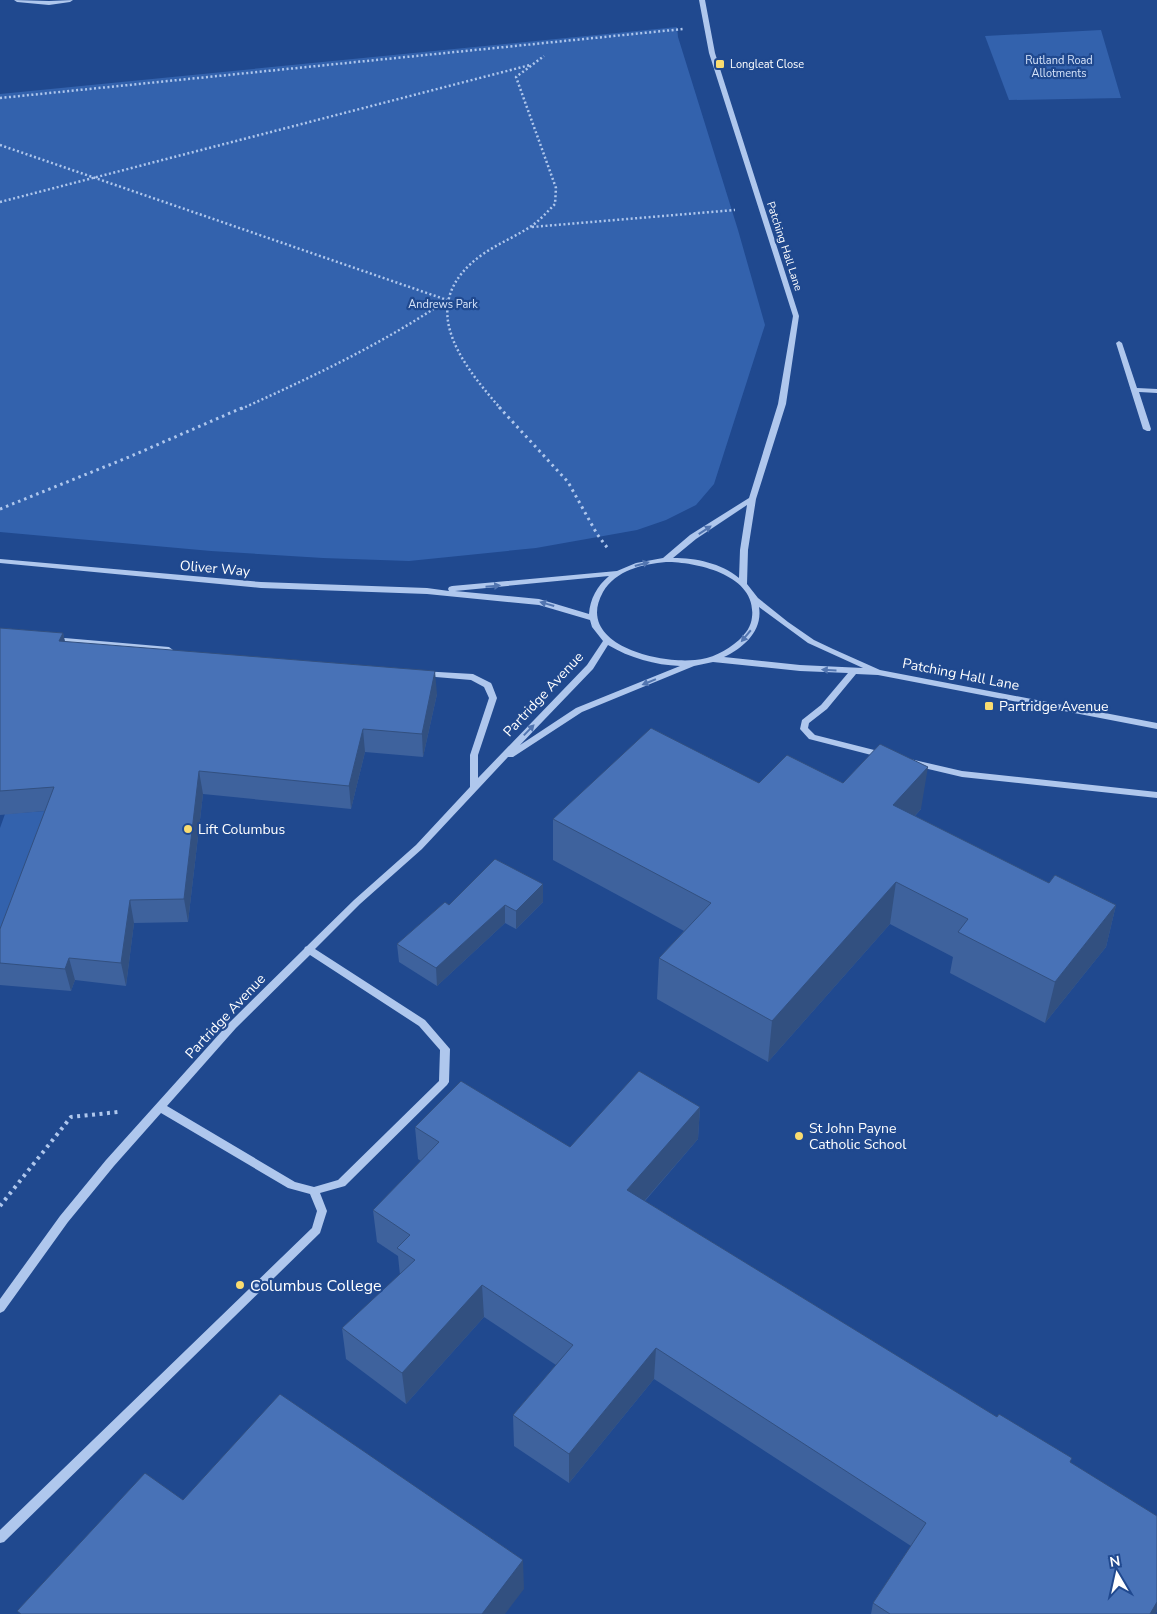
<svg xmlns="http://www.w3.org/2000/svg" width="1157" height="1614" viewBox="0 0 1157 1614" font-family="'Nunito Sans',sans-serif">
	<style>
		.green { fill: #3362ad }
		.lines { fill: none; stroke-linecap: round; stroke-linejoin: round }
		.path-far2 { stroke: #afc7ed; stroke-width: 2.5; stroke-dasharray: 2 2.5; stroke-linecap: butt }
		.path-far1 { stroke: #afc7ed; stroke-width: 3; stroke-dasharray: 2.5 4; stroke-linecap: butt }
		.path { stroke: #afc7ed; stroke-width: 4; stroke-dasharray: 3 4.5; stroke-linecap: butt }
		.minor { fill: #afc7ed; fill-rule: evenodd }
		.wall { fill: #3e629d }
		.shaded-wall { fill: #325080 }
		.building { fill: #4872b7; stroke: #325080 }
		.oneway { fill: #5275b0 }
		.poi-dot { fill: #fadc70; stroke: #20498f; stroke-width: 2 }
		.labels { text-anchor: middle; stroke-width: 4.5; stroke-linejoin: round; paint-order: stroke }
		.far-park-label { font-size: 11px; fill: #d5e3f9; stroke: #20498f }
		.far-poi-label { font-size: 11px; fill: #fff; stroke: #20498f; text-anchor: start }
		.far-street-label { font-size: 11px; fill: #fff; stroke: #20498f }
		.street-label { font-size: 14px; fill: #fff; stroke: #20498f }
		.poi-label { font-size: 14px; fill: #fff; stroke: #20498f; text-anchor: start }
		.near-poi-label { font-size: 16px; fill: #fff; stroke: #20498f; text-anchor: start }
	</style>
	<rect width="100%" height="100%" fill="#20498f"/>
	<!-- green -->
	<path class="green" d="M 677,27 L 678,37 L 738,230 L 765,325 L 714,484 L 696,505 L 666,520 L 637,530 L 536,548 L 409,561 L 323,558 L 211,551 L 0,532 L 0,94 Z
		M 1101,30 L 1121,98 L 1009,100 L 985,36 Z
		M 59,810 L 0,969 L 0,828 L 5,814 Z"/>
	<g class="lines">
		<!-- path-far2 -->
		<path class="path-far2" d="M 0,98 L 683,29
			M 0,145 L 447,300
			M 0,202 L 530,65
			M 532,227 L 735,210
			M 241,409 C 312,377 382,344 447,300
			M 501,409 C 459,361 414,303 483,254 C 499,243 517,236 533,225 C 541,219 548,211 555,204 L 556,188 L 516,77 L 544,56"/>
		<!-- path-far1 -->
		<path class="path-far1" d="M 499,407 L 568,482 L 597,534 L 609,550
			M 0,509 L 129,457 L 244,407"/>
		<!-- path -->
		<path class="path" d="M 0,1206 L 71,1117 L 118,1112"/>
		<!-- minor -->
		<path class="minor" d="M 14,0 L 49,1 L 73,0 L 70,2 L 49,5 L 17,2 Z
			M 699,0 L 705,0 L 715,53 L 799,316 L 786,404 L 756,499 L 748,550 L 747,584 L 758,598 L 788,622 L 814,640 L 833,649 L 880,670 L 1157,723 L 1157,729 L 878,675 L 856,674 L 827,709 L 809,723 L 808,728 L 815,735 L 886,753 L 887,755 L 886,757 L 883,758 L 809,739 L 800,729 L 802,720 L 821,705 L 848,673 L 800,671 L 713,662 L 694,666 L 582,712 L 513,757 L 508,757 L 422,849 L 360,904 L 315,949 L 425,1020 L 450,1049 L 449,1082 L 447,1085 L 345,1186 L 320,1193 L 327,1211 L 320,1233 L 4,1542 L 0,1543 L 0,1530 L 312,1228 L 317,1211 L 310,1194 L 288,1188 L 161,1113 L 114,1166 L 68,1222 L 4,1311 L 0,1313 L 0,1299 L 60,1216 L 106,1160 L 230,1022 L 304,949 L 305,947 L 307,946 L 354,900 L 416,845 L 470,787 L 470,755 L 489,698 L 484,687 L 471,680 L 424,676 L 421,675 L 420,673 L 421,671 L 473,674 L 491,683 L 492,685 L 497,698 L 478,755 L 478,778 L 587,665 L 603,641 L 592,627 L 590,620 L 539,605 L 427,594 L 261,588 L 0,563 L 0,559 L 261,582 L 427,588 L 449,591 L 448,589 L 449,587 L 452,586 L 617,571 L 636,563 L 663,558 L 690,535 L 749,498 L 778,404 L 793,316 L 709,53 ZM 747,505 L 740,550 L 739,578 C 721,563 696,558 673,558 L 696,539 ZM 666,562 C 697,562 757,575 752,617 C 751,627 746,633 739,640 C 726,651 711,659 695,660 C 658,664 574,644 603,592 C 616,570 643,564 666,562 ZM 609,576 C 597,586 590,599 589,614 L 539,599 L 455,591 ZM 759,607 L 808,643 L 863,668 L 800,665 L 724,657 C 743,648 763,631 759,607 ZM 608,645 C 630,658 655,665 680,666 L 576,708 L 520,745 L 593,669 ZM 310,955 L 419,1026 L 440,1050 L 439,1081 L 338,1180 L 314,1187 L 295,1182 L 167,1106 L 236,1028 Z
			M 1119,341 L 1122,343 L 1137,388 L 1157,389 L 1157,393 L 1139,392 L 1151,429 L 1150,431 L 1147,431 L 1143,429 L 1116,343 Z
			M 53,637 L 169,647 L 173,650 L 169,653 L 50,642 L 49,640 Z
			M 910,759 L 962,771 L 1157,792 L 1157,798 L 962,777 L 907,764 L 906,762 Z"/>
	</g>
	<!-- wall -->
	<path class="wall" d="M 0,628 L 63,633 L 65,642 L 437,694 L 423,757 L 365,752 L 351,809 L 203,794 L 188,922 L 134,923 L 126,986 L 75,980 L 71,991 L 0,985 L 0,929 L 45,811 L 0,815 Z
		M 759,783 L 843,783 L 921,809 L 915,816 L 1049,883 L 1116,905 L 1106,947 L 1045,1023 L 950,973 L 953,957 L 890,924 L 768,1062 L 657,999 L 659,958 L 684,931 L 553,860 L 553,819 Z
		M 543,884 L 543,902 L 516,929 L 505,923 L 437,986 L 399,962 L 397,944 L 449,905 Z
		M 700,1107 L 698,1139 L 645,1201 L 1071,1463 L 1157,1611 L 1155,1614 L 871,1614 L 873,1603 L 911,1546 L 654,1379 L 569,1483 L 514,1446 L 513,1415 L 556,1365 L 484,1317 L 406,1404 L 346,1359 L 342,1328 L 400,1275 L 398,1256 L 377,1242 L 373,1210 L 421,1161 L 418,1159 L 415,1127 L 570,1147 Z"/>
	<!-- shaded-wall -->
	<path class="shaded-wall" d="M 63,633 L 68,656 L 59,641 Z
		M 435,671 L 437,694 L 423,757 L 422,734 Z
		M 363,729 L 365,752 L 351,809 L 349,786 Z
		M 928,767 L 921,809 L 887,846 L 893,805 Z
		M 199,771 L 203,794 L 188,922 L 184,899 Z
		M 896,882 L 890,924 L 768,1062 L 772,1021 Z
		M 543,884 L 543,902 L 516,929 L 516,911 Z
		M 130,900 L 134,923 L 126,986 L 121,963 Z
		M 505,905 L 505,923 L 437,986 L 436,968 Z
		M 1116,905 L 1106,947 L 1045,1023 L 1055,982 Z
		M 69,958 L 75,980 L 71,991 L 65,969 Z
		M 700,1107 L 698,1139 L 626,1222 L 627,1190 Z
		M 482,1285 L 484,1317 L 406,1404 L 402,1373 Z
		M 656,1348 L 654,1379 L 569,1483 L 569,1454 Z
		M 523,1560 L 524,1589 L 505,1614 L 482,1614 Z
		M 1157,1602 L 1157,1611 L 1155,1614 L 1150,1614 Z"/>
	<!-- building -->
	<path class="building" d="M 0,628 L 63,633 L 59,641 L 435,671 L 422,734 L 363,729 L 349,786 L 199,771 L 184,899 L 130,900 L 121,963 L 69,958 L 65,969 L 0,963 L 0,929 L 54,787 L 0,791 Z
		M 651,728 L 759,783 L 787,755 L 843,783 L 880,744 L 928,767 L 893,805 L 1049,883 L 1055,875 L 1116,905 L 1055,982 L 958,932 L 968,919 L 896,882 L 772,1021 L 659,958 L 711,903 L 553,819 Z
		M 495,859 L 543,884 L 516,911 L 505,905 L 436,968 L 397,944 L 445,902 L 449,905 Z
		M 639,1071 L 700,1107 L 627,1190 L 997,1417 L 999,1414 L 1072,1458 L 1070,1462 L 1157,1516 L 1157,1602 L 1150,1614 L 890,1614 L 873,1603 L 926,1523 L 656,1348 L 569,1454 L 513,1415 L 573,1345 L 482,1285 L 402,1373 L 342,1328 L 415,1260 L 397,1248 L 410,1235 L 373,1210 L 439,1142 L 415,1127 L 461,1081 L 570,1147 Z
		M 280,1394 L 523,1560 L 482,1614 L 21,1614 L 17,1611 L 145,1473 L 183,1500 Z"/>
	<!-- one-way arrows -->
	<defs><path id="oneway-solid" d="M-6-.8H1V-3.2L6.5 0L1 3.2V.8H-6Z" transform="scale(1.25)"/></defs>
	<g class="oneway">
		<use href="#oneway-solid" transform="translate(705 530) rotate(-33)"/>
		<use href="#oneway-solid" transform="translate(642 564) rotate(-15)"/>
		<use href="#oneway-solid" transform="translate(493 586) rotate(-5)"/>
		<use href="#oneway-solid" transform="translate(547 604) rotate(-164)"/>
		<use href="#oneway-solid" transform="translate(746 636) rotate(130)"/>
		<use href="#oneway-solid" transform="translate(829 670) rotate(-177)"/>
		<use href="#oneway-solid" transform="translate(649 682) rotate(158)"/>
		<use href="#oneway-solid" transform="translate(529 730) rotate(-46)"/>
	</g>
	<!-- markers -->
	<g class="poi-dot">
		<rect x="715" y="59" width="10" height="10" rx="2.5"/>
		<rect x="984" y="701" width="10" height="10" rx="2.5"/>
		<circle cx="188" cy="829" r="5"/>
		<circle cx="799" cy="1136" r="5"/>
		<circle cx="240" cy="1285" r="5"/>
	</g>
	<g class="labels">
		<!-- far-park labels -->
		<g class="far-park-label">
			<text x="1059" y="64">Rutland Road<tspan x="1059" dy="13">Allotments</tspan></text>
			<text x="443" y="308">Andrews Park</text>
		</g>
		<!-- far-poi labels -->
		<g class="far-poi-label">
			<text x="730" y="68">Longleat Close</text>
		</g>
		<!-- far-street labels -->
		<g class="far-street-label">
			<text transform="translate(785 246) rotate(72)" y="4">Patching Hall Lane</text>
		</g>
		<!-- street labels -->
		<g class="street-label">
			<text transform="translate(215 568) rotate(5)" y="5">Oliver Way</text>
			<text transform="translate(961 674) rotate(11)" y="5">Patching Hall Lane</text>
			<text transform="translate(543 694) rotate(-47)" y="5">Partridge Avenue</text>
			<text transform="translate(225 1016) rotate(-47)" y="5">Partridge Avenue</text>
		</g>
		<!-- poi labels -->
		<g class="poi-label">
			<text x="999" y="711">Partridge Avenue</text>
			<text x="198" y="834">Lift Columbus</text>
			<text x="809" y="1133">St John Payne<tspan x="809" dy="16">Catholic School</tspan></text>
		</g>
		<!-- near-poi labels -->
		<g class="near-poi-label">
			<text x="250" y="1291">Columbus College</text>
		</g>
	</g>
	<!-- north arrow -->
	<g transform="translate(1117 1574) rotate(351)" stroke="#20498f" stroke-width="4" paint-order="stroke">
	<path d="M0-4L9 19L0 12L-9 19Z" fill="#ffffff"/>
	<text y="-8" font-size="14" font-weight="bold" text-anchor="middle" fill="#ffffff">N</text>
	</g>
</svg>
